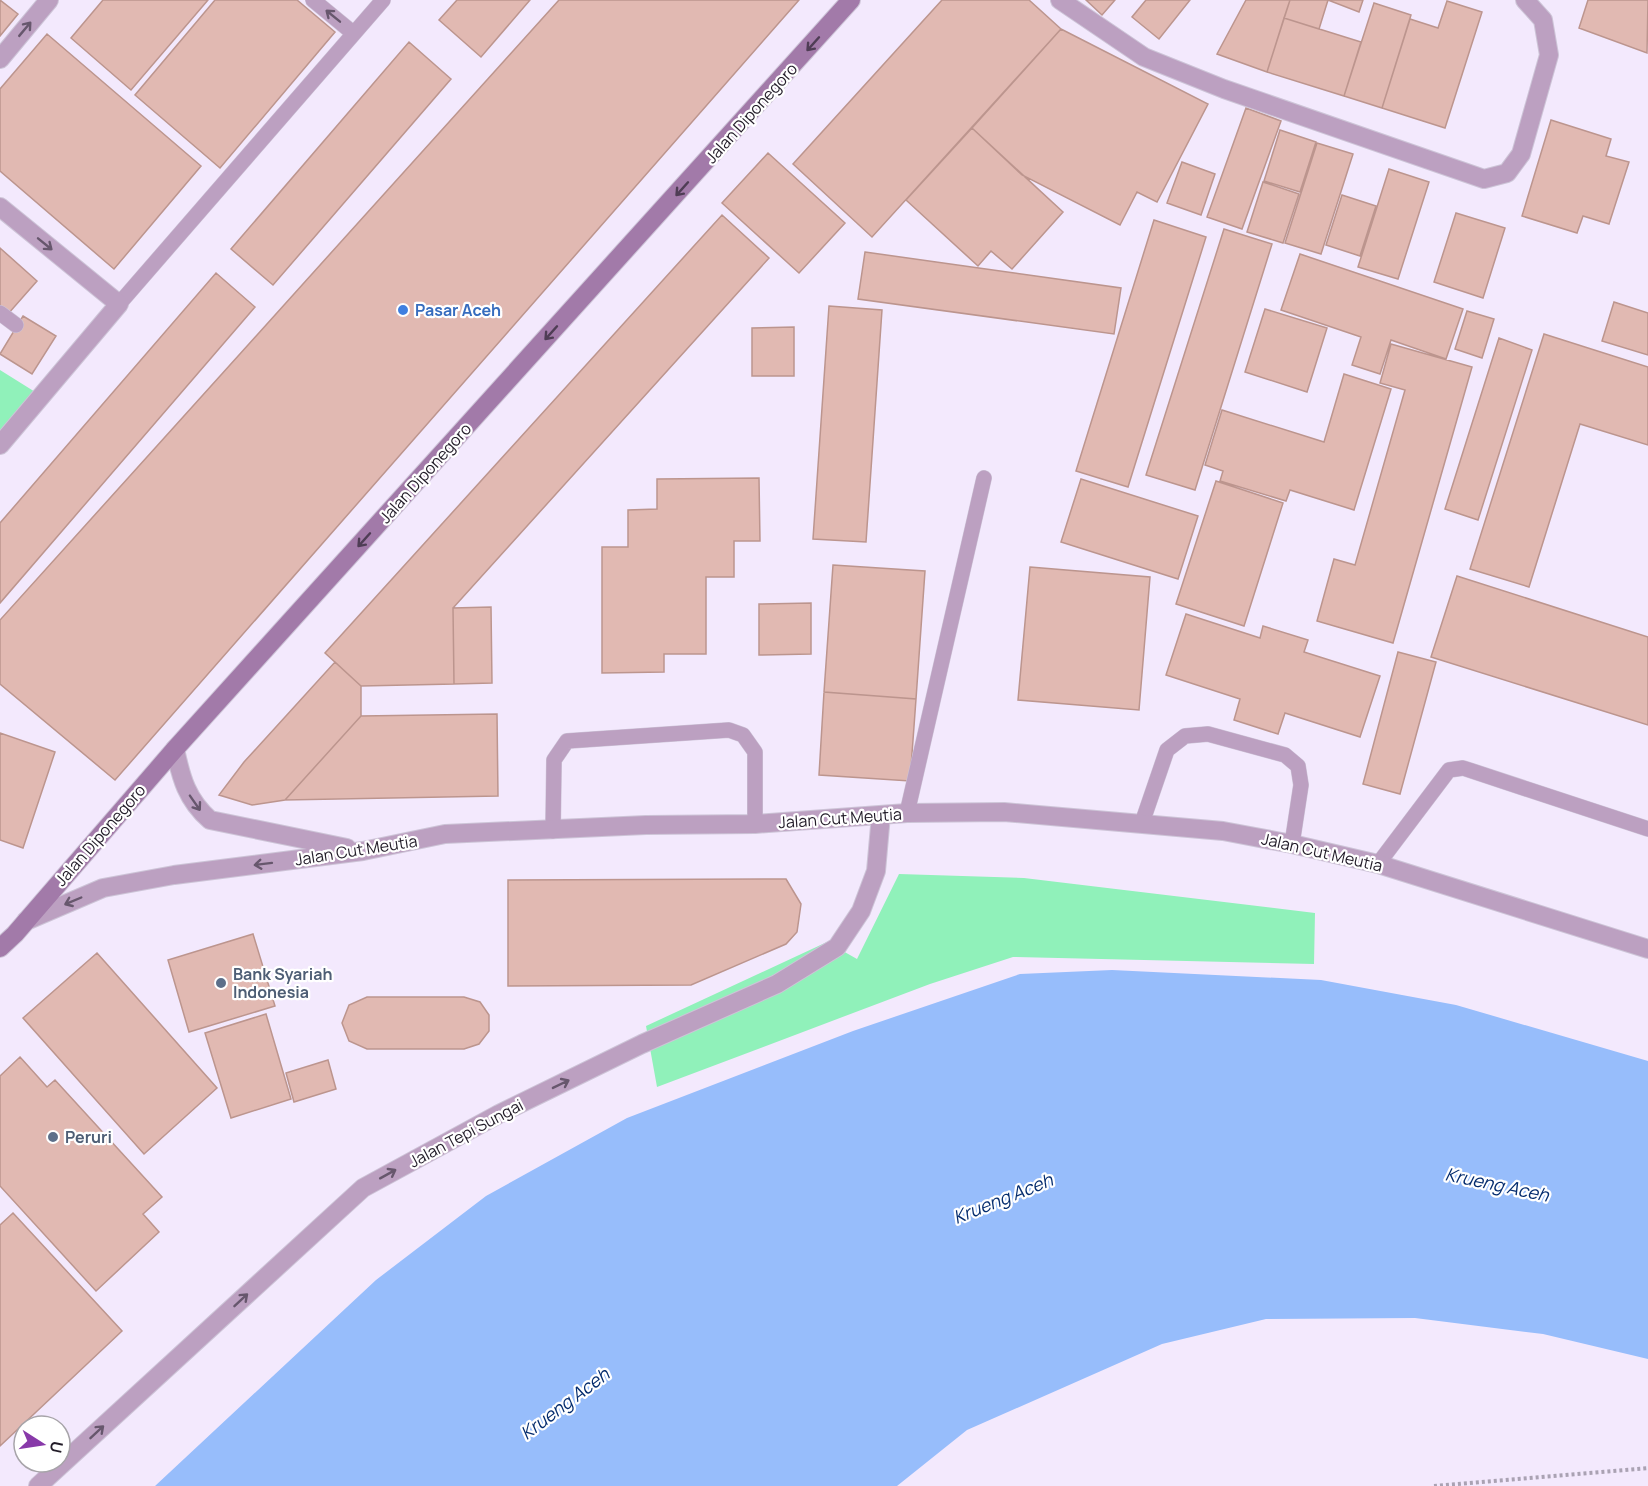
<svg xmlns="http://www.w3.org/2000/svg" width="1648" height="1486" viewBox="0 0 1648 1486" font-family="Manrope,sans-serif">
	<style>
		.green { fill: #90f1ba }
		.water { fill: #97bdfb }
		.building { fill: #e1b9b2; stroke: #bc958e; stroke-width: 1.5 }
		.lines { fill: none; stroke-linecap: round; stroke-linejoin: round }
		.lane-casing { stroke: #cdc4d7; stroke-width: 16 }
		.street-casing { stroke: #cdc4d7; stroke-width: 20 }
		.secondary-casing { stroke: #cdc4d7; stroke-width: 20 }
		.path { stroke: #aaa2b3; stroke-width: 4; stroke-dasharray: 3 3; stroke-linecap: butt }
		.lane { stroke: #bca0c1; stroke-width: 15 }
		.street { stroke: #bca0c1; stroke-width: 18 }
		.secondary { stroke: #a27aa9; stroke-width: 18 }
		.oneway { stroke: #67576d }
		.oneway2 { stroke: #4f3d55 }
		.shop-dot { fill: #3f7fe0; stroke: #fff; stroke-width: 2 }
		.service-dot { fill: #5c6f8a; stroke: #fff; stroke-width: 2 }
		.labels { text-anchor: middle; stroke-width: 4.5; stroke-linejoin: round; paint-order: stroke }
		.street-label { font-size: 16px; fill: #221c28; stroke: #fff }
		.shop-label { font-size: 16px; font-weight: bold; fill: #366cbe; stroke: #fff; text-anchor: start }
		.service-label { font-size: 16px; font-weight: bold; fill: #4e5e75; stroke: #fff; text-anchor: start }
		.water-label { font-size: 18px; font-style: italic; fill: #042c6e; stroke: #fff }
	</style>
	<rect width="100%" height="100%" fill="#f3e9fd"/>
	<!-- green -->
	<path class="green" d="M 0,370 L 40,395 L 0,435 Z
		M 899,874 L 1024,878 L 1315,913 L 1314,964 L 1013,957 L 930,984 L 657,1087 L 646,1026 L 827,942 L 857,959 Z"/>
	<!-- water -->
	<path class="water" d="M 1112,970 L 1321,980 L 1456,1005 L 1648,1061 L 1648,1359 L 1543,1334 L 1415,1318 L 1266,1319 L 1162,1344 L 967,1430 L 897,1486 L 155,1486 L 376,1280 L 486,1196 L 627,1118 L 853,1031 L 1020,974 Z"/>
	<!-- building -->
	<path class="building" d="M 0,0 L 18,14 L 0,36 Z
		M 103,0 L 208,0 L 131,90 L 71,38 Z
		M 215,0 L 297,0 L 335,32 L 220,168 L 135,95 Z
		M 457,0 L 530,0 L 481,57 L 439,20 Z
		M 559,0 L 799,0 L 115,780 L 0,684 L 0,620 Z
		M 942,0 L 1029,0 L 1061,29 L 872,237 L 793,164 Z
		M 1086,0 L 1115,0 L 1102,15 Z
		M 1146,0 L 1190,0 L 1159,39 L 1132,17 Z
		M 1246,0 L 1290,0 L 1267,72 L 1217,54 Z
		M 1290,0 L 1328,0 L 1319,29 L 1284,18 Z
		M 1328,0 L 1363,0 L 1359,12 Z
		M 1588,0 L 1648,0 L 1647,53 L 1579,28 Z
		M 1447,1 L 1482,12 L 1445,128 L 1382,108 L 1410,19 L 1438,28 Z
		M 1374,3 L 1411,15 L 1382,108 L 1344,96 Z
		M 1284,18 L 1361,42 L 1344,96 L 1267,72 Z
		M 1061,29 L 1208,104 L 1157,202 L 1137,192 L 1120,225 L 1022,175 L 972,128 Z
		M 47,34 L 201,166 L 114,269 L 0,171 L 0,89 Z
		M 409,42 L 451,79 L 273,285 L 231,249 Z
		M 1246,108 L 1281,121 L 1242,229 L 1207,217 Z
		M 1551,120 L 1611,139 L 1606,156 L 1629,162 L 1609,224 L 1583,216 L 1577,233 L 1522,216 Z
		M 972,128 L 1063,212 L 1012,269 L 991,251 L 978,266 L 906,200 Z
		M 1280,130 L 1316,142 L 1300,192 L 1264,181 Z
		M 1317,143 L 1353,154 L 1321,254 L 1285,243 Z
		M 768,153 L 845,223 L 799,273 L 722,203 Z
		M 1182,162 L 1215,174 L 1201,215 L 1167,203 Z
		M 1389,169 L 1429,182 L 1398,279 L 1358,267 Z
		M 1263,182 L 1299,194 L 1283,243 L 1247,232 Z
		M 1342,195 L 1376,206 L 1360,256 L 1326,245 Z
		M 1456,213 L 1505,228 L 1483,298 L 1434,282 Z
		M 722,215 L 769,258 L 453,608 L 454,684 L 361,686 L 325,653 Z
		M 1154,220 L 1206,237 L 1128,487 L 1076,471 Z
		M 1224,229 L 1272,244 L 1195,490 L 1146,475 Z
		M 0,248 L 37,281 L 8,314 L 0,307 Z
		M 865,252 L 1121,288 L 1114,334 L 858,299 Z
		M 1300,254 L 1463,309 L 1446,359 L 1391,340 L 1380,374 L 1352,365 L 1361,337 L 1281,310 Z
		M 216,273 L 255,307 L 0,603 L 0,523 Z
		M 1614,302 L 1648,313 L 1648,355 L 1602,341 Z
		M 829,306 L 882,310 L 866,542 L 813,539 Z
		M 1265,309 L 1327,328 L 1307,392 L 1245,372 Z
		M 1467,311 L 1494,319 L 1482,358 L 1455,349 Z
		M 23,316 L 56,336 L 32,374 L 0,354 Z
		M 794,327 L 794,376 L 752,376 L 752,328 Z
		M 1544,334 L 1648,367 L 1648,445 L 1580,424 L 1529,587 L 1470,569 Z
		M 1499,338 L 1532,350 L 1478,520 L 1445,509 Z
		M 1391,344 L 1472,367 L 1393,643 L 1317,621 L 1334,559 L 1355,565 L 1405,390 L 1380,383 Z
		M 1344,374 L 1391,389 L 1354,510 L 1290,490 L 1286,501 L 1220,481 L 1223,471 L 1205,465 L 1222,410 L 1324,442 Z
		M 759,478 L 760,541 L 734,541 L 734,577 L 706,577 L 706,654 L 664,654 L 664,672 L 602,673 L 602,547 L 628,547 L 628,510 L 657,509 L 657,479 Z
		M 1081,479 L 1198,516 L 1178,579 L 1061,542 Z
		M 1216,481 L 1283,503 L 1244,626 L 1176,604 Z
		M 833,565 L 925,571 L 916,699 L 824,692 Z
		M 1030,567 L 1150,577 L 1139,710 L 1018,700 Z
		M 1457,576 L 1648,637 L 1648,725 L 1431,657 Z
		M 811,603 L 811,654 L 759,655 L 759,604 Z
		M 491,607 L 492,683 L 454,684 L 453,608 Z
		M 1186,614 L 1260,638 L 1263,626 L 1308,640 L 1304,652 L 1380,676 L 1360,737 L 1285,713 L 1278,734 L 1234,720 L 1240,699 L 1166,675 Z
		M 1398,652 L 1436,662 L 1400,794 L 1363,784 Z
		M 335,662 L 361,686 L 361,716 L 285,800 L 252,805 L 219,795 L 244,762 Z
		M 824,692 L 916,699 L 910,781 L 819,775 Z
		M 497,714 L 498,796 L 285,800 L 361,716 Z
		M 0,733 L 55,752 L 23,848 L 0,840 Z
		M 786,879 L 801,904 L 797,932 L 786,944 L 691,985 L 508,986 L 508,880 Z
		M 253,934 L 275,1006 L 189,1032 L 168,960 Z
		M 97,953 L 217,1088 L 144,1154 L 23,1018 Z
		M 367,997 L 464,997 L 480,1002 L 489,1015 L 489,1031 L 479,1044 L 464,1049 L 367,1049 L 349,1041 L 342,1023 L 349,1005 Z
		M 266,1014 L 291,1099 L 231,1118 L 205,1033 Z
		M 20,1057 L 47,1087 L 55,1080 L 162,1197 L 143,1214 L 159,1232 L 96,1291 L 0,1186 L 0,1076 Z
		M 328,1060 L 336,1089 L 294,1102 L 286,1073 Z
		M 13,1213 L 122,1331 L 0,1446 L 0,1225 Z"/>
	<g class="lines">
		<defs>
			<path id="lane" d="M 313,0 L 353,33
				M 119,304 L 383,0
				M 0,313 L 16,325
				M 907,813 L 984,478
				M 1142,823 L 1167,750 L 1185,736 L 1208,734 L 1285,755 L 1298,766 L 1301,785 L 1292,844
				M 553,831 L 554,760 L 567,741 L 729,730 L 743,735 L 755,752 L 755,824
				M 1378,864 L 1449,770 L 1463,768 L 1648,829"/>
			<path id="street" d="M 1060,0 L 1144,57 L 1224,89 L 1484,179 L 1507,173 L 1521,154 L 1549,55 L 1543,20 L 1525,0
				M 0,59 L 49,0
				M 0,207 L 119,304 L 0,445
				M 175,749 C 181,778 187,800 210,820 L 347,848
				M 26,921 L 103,888 L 174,875 L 363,851 L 445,834 L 646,825 L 755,824 L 907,813 L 1004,812 L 1223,831 L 1292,844 L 1378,864 L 1648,949
				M 38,1486 L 363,1188 L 499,1114 L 642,1044 L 777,984 L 837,947 L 861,911 L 876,871 L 881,815"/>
			<path id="secondary" d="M 0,948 L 15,934 L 175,749 L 851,0"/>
		</defs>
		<!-- lane casing -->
		<use href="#lane" class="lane-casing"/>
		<!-- street casing -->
		<use href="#street" class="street-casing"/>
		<!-- secondary casing -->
		<use href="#secondary" class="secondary-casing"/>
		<!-- path -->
		<path class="path" d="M 1434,1486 L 1648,1468"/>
		<!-- lane -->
		<use href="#lane" class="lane"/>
		<!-- street -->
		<use href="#street" class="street"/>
		<!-- secondary -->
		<use href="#secondary" class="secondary"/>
	</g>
	<!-- one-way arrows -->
	<defs><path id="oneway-shaft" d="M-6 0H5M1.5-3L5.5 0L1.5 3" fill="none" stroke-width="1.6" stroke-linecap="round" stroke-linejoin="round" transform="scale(1.5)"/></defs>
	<g class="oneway">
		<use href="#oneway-shaft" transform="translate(333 16) rotate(-141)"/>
		<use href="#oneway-shaft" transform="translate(25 29) rotate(-50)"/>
		<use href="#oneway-shaft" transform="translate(45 244) rotate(39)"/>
		<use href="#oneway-shaft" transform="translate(195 803) rotate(55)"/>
		<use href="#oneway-shaft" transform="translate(263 864) rotate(173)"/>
		<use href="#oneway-shaft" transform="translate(73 901) rotate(157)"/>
		<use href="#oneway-shaft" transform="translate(561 1084) rotate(-26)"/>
		<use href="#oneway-shaft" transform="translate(388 1174) rotate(-29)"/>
		<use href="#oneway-shaft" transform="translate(241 1300) rotate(-43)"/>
		<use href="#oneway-shaft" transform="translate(97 1432) rotate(-43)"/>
	</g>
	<g class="oneway2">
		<use href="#oneway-shaft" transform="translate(813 44) rotate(132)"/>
		<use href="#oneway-shaft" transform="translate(682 189) rotate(132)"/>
		<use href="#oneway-shaft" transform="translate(551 333) rotate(132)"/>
		<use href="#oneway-shaft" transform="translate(364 540) rotate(132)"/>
	</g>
	<!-- markers -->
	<circle class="shop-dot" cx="403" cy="310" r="6"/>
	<g class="service-dot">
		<circle cx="221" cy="983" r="6"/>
		<circle cx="53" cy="1137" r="6"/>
	</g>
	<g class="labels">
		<!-- street labels -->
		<g class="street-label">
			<text transform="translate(751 113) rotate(-48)" y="6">Jalan Diponegoro</text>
			<text transform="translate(425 473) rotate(-48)" y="6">Jalan Diponegoro</text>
			<text transform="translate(840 818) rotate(-4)" y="6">Jalan Cut Meutia</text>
			<text transform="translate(100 835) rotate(-49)" y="6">Jalan Diponegoro</text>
			<text transform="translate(356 850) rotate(-9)" y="6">Jalan Cut Meutia</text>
			<text transform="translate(1322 852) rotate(13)" y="6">Jalan Cut Meutia</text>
			<text transform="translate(466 1133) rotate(-28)" y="6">Jalan Tepi Sungai</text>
		</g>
		<!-- shop labels -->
		<g class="shop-label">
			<text x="415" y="316">Pasar Aceh</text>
		</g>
		<!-- service labels -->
		<g class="service-label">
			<text x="233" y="980">Bank Syariah<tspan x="233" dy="18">Indonesia</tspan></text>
			<text x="65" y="1143">Peruri</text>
		</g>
		<!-- water labels -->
		<g class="water-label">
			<text transform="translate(1497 1185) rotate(12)" y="6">Krueng Aceh</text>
			<text transform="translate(1003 1199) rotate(-22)" y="6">Krueng Aceh</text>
			<text transform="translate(565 1404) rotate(-37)" y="6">Krueng Aceh</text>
		</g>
	</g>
	<!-- north arrow -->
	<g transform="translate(42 1444) rotate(102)"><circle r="28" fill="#ffffff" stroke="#a7a4a9" stroke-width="1.5"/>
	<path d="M0-4.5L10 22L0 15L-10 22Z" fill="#8839a9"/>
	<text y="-9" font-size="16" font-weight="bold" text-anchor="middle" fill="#221c28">U</text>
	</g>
</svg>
